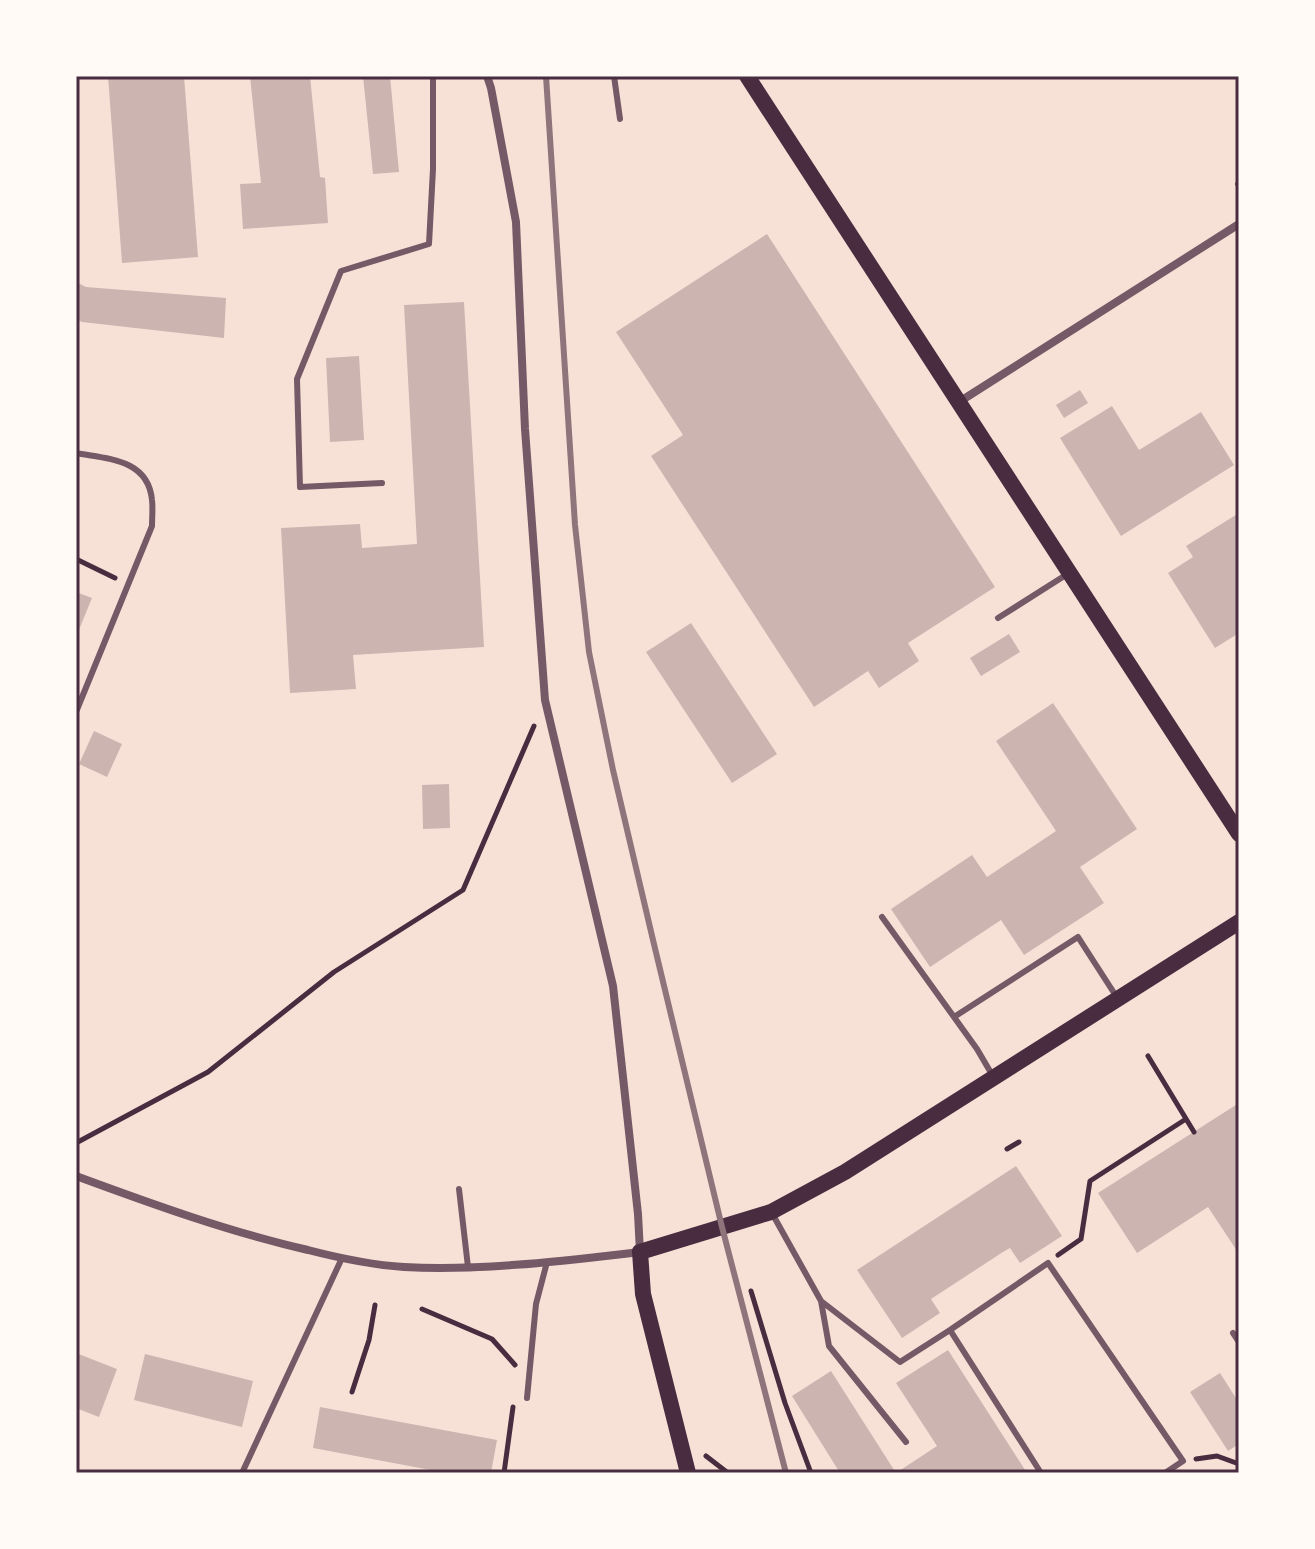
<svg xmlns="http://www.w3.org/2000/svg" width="1315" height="1549" viewBox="0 0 1315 1549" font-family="'Alegreya Sans',sans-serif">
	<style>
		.building { fill: #ccb4b1 }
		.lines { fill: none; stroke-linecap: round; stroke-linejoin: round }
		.path { stroke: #4a2c40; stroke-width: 5 }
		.service { stroke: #755966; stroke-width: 6 }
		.minor { stroke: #755966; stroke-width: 8 }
		.secondary { stroke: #4a2c40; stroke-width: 16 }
		.rail { stroke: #8f747c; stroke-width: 6 }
		.neatline { fill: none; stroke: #4a2c40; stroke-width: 3 }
	</style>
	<rect width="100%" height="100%" fill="#f7e1d7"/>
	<!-- building -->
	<path class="building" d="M 108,76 L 184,76 L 198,257 L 122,263 Z
		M 250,76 L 310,76 L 320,177 L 325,178 L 328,223 L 243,229 L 240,184 L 261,183 Z
		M 363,76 L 390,76 L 399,172 L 373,174 Z
		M 767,234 L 995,587 L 908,643 L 919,661 L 879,688 L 868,671 L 814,707 L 651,456 L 683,435 L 616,332 Z
		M 76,282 L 86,287 L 226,298 L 224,338 L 82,322 L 76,319 Z
		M 464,302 L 484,647 L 353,655 L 356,689 L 290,693 L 281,528 L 360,524 L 362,548 L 417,544 L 404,305 Z
		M 359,356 L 364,440 L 330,442 L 326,358 Z
		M 1080,390 L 1088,403 L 1064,418 L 1056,405 Z
		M 1112,406 L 1139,450 L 1201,412 L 1234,465 L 1121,536 L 1060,438 Z
		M 1239,513 L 1239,633 L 1215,648 L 1168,573 L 1193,557 L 1186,546 Z
		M 76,592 L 92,598 L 76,637 Z
		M 691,623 L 777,754 L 732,783 L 646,652 Z
		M 1009,634 L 1020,652 L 981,676 L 970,658 Z
		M 1053,703 L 1137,829 L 1080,867 L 1104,903 L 1024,955 L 1001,920 L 930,967 L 891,909 L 972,855 L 987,877 L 1056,831 L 996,741 Z
		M 94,731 L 122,744 L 107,777 L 79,764 Z
		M 449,784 L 450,828 L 423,829 L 422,785 Z
		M 1239,1103 L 1239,1254 L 1208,1207 L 1137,1253 L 1098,1193 Z
		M 1016,1166 L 1062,1236 L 1020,1263 L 1010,1248 L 1003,1252 L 931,1299 L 940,1313 L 902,1338 L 857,1270 Z
		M 948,1350 L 1027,1473 L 840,1473 L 792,1396 L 831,1371 L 896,1473 L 937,1446 L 896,1383 Z
		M 76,1353 L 117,1369 L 99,1417 L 76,1408 Z
		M 145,1354 L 253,1381 L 242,1427 L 134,1400 Z
		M 1220,1373 L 1239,1403 L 1239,1444 L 1228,1451 L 1190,1392 Z
		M 320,1407 L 497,1440 L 491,1473 L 447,1473 L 313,1448 Z"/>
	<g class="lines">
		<!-- path -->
		<path class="path" d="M 76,559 L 115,578
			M 1148,1056 L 1194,1132
			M 76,1143 L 208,1072 L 334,972 L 463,890 L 534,726
			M 1007,1149 L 1019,1142
			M 1058,1255 L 1081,1239 L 1090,1181 L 1186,1119
			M 751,1291 L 785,1403 L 811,1473
			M 422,1309 L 492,1339 L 515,1365
			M 352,1392 L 369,1340 L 375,1305
			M 706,1456 L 728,1473
			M 1196,1459 L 1217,1456 L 1239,1464
			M 504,1473 L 513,1407"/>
		<!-- service -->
		<path class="service" d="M 614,76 L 620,119
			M 1238,184 L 1239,185
			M 76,453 C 108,459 148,459 152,500 C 153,508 152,517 152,526 L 76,712
			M 382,483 L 300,487 L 297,379 L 341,271 L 429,244 L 433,169 L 433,76
			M 998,618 L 1069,573
			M 882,917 L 977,1049 L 994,1078
			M 954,1017 L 1078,937 L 1116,996
			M 459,1189 L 468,1267
			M 773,1215 L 821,1301 L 900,1362 L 950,1330 L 1041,1473
			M 821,1301 L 829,1346 L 906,1442
			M 950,1330 L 1048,1263 L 1183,1461 L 1165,1473
			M 1233,1333 L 1239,1342
			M 527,1398 L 536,1304 L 547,1262
			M 242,1473 L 342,1258"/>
		<!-- minor -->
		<path class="minor" d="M 959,402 L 1239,224
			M 76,1176 C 152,1204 229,1232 308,1250 C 339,1258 371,1265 404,1267 C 482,1271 562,1261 640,1252 L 638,1214 L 613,986 L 545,700 L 525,429 L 516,222 L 491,88 L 487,76"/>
		<!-- secondary -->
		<path class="secondary" d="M 747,76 L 1239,834
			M 688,1473 L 643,1294 L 640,1252 L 771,1212 L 845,1172 L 1239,922"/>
		<!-- rail -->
		<path class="rail" d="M 546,76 L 575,525 L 589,652 L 613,770 L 653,940 L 722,1227 L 786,1473"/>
	</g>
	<!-- border -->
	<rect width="1315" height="1549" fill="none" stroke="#fffaf5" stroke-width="156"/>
	<rect x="78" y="78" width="1159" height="1393" class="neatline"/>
</svg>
